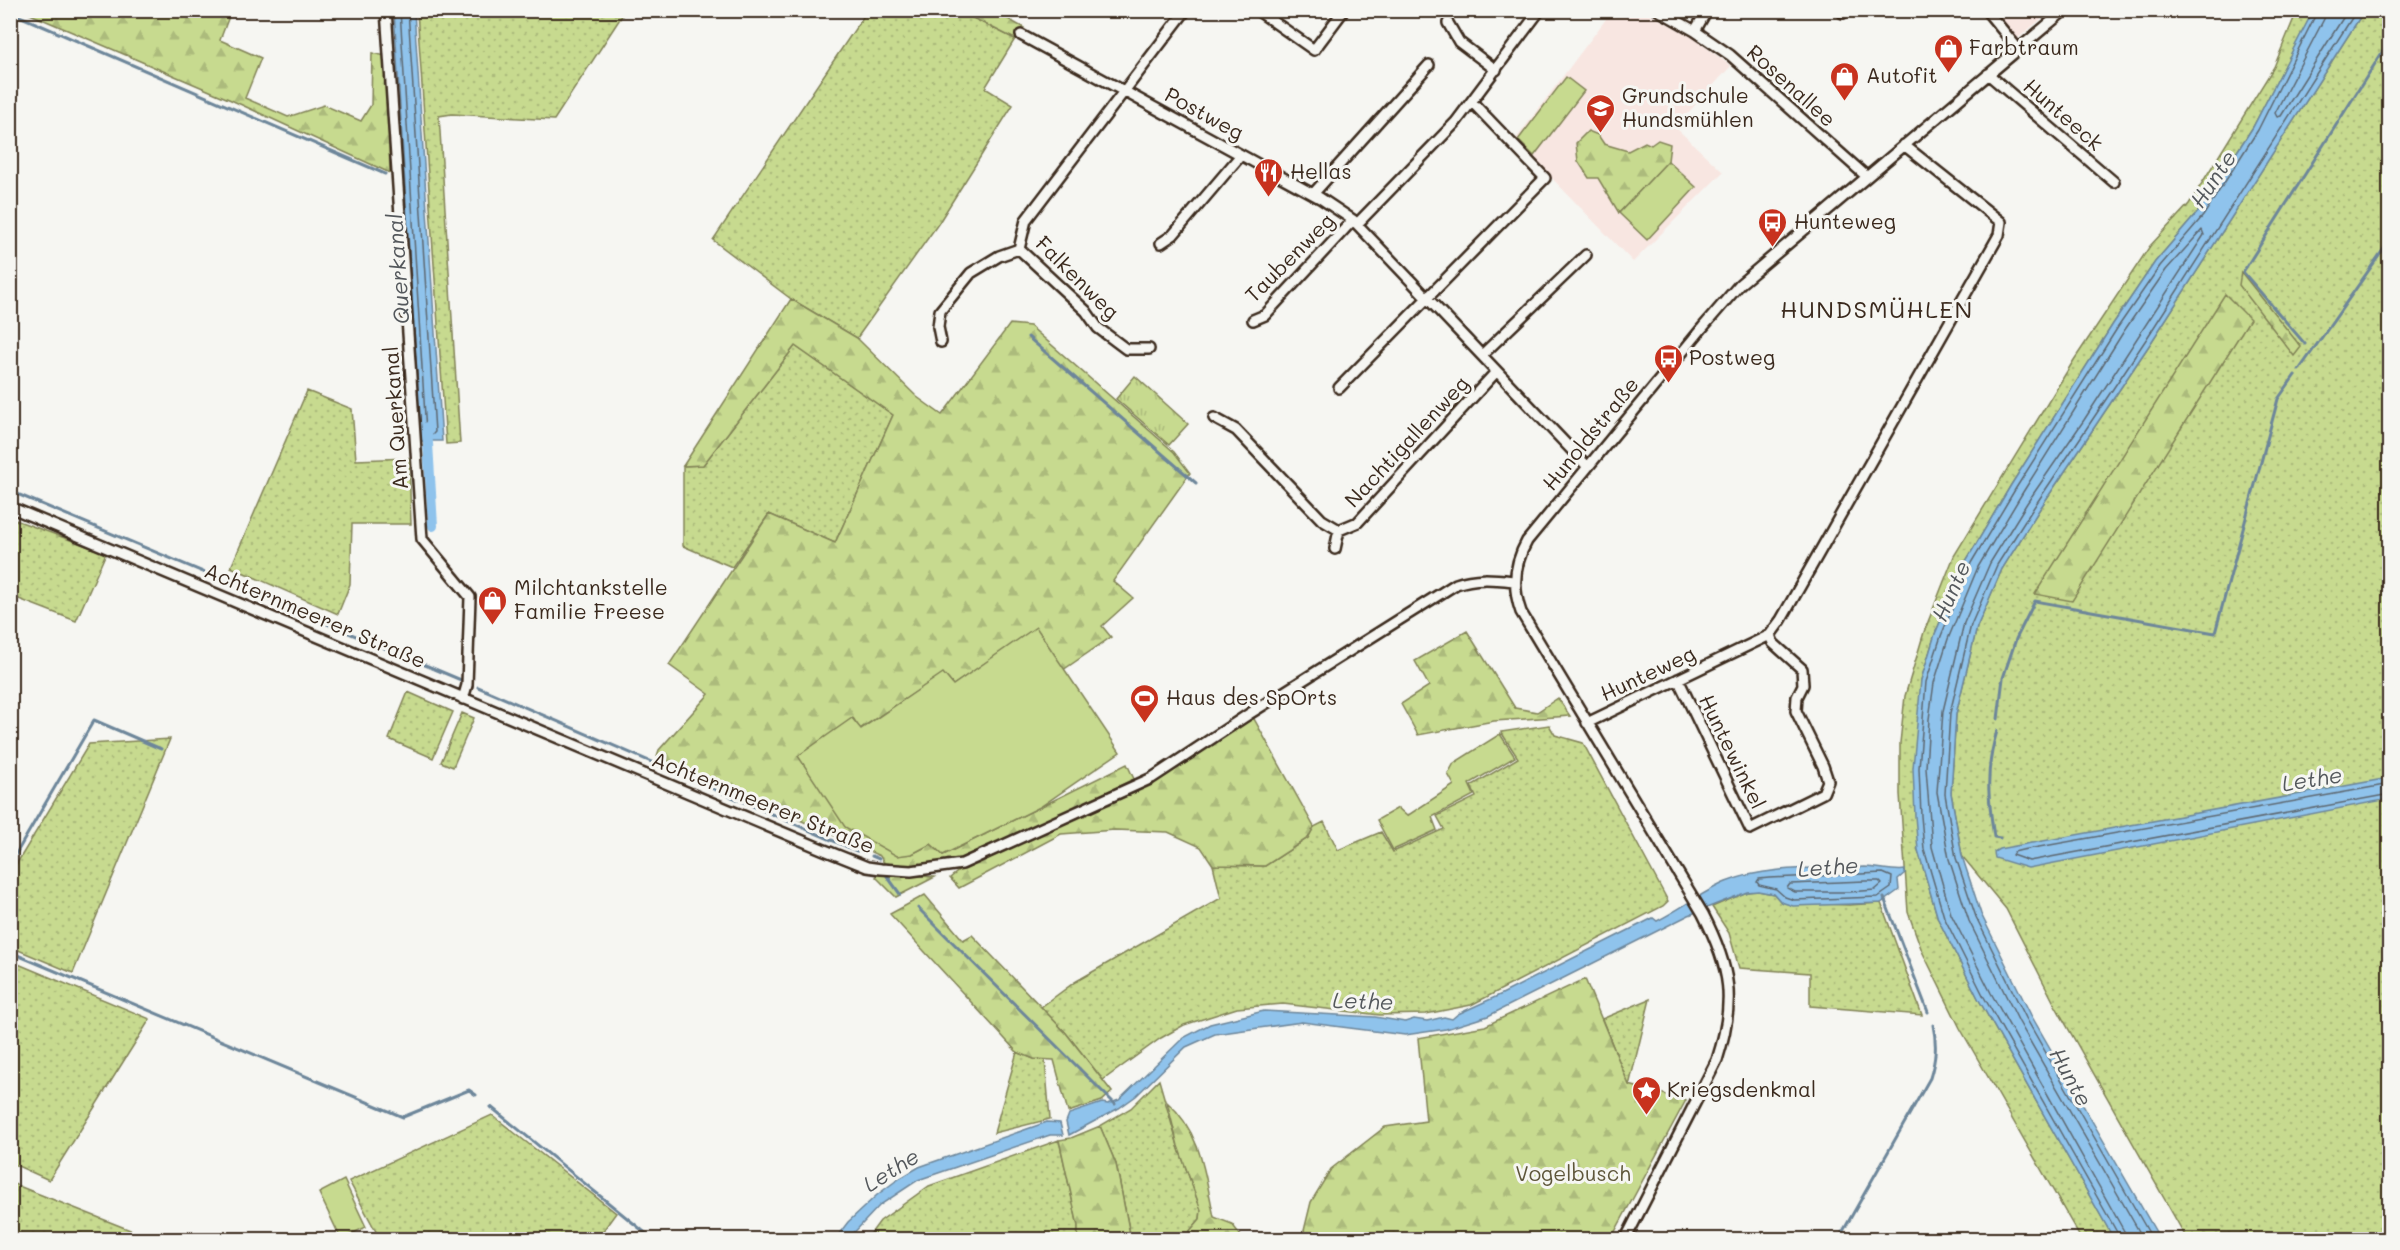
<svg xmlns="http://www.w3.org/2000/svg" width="2400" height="1250" viewBox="0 0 2400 1250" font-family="Mali,sans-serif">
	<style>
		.built { fill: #f8e6e1 }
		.grass { fill: url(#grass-dots); stroke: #818256; stroke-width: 1.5 }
		.forest { fill: url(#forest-firs); stroke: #818256; stroke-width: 1.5 }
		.park { fill: url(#park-tufts); stroke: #818256; stroke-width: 1.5 }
		.garden { fill: #c7da8f; stroke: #818256; stroke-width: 1.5 }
		.water { fill: #8fc3ec; stroke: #6d869a; stroke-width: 1.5 }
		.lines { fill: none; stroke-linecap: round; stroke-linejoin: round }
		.shore { stroke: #5d6770; stroke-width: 1.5 }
		.stream { stroke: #6d869a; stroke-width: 3 }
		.canal { stroke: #8fc3ec; stroke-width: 10 }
		.minor-casing { stroke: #3b2a1e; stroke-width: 14 }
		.minor { stroke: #f6f6f2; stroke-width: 9 }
		.labels { text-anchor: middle; stroke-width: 6; stroke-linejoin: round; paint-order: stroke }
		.poi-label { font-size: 21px; fill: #3b2a1e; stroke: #f6f6f2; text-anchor: start }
		.street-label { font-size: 21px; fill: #3b2a1e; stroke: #f6f6f2 }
		.park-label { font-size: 21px; fill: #5e563a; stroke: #f6f6f2 }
		.water-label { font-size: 22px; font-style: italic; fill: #54585c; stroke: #f6f6f2 }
		.quarter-label { font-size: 24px; letter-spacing: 1.5px; fill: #3b2a1e; stroke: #f6f6f2 }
	</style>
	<defs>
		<pattern id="grass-dots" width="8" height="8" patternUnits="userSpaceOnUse" patternTransform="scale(1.5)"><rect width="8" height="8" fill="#c7da8f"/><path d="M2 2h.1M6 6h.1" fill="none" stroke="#acbb7b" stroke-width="1.8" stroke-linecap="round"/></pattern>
		<pattern id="forest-firs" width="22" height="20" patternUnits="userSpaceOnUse" patternTransform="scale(1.5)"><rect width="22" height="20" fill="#c7da8f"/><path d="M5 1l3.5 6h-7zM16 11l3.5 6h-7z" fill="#acbb7b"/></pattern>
		<pattern id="park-tufts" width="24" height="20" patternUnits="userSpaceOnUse" patternTransform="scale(1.5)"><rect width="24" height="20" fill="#c7da8f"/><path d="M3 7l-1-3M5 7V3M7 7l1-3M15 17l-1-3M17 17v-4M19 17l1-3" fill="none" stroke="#acbb7b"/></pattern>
	</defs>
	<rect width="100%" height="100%" fill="#f6f6f2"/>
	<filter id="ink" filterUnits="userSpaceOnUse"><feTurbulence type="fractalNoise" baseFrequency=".0167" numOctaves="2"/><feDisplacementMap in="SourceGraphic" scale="12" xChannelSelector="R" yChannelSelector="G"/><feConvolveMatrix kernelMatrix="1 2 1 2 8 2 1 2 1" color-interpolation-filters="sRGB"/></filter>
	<g filter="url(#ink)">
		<!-- built -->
		<path class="built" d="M 1612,11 L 1644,11 L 1692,37 L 1731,66 L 1675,127 L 1723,172 L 1633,262 L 1515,140 Z
			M 1994,11 L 2051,11 L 2017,39 Z"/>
		<!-- grass -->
		<path class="grass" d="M 417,11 L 625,11 L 554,120 L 452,114 L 439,116 L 460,443 L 446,444 Z
			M 867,11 L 959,11 L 1015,39 L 985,88 L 1013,105 L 938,224 L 857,338 L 791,299 L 713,240 Z
			M 2297,11 L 2313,12 L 2253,127 L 2198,212 L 2155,262 L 2113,324 L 2011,485 L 1966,561 L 1935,634 L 1921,680 L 1918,850 L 1938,919 L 1979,1000 L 2114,1239 L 2081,1239 L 1960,1028 L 1922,951 L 1908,912 L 1900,794 L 1900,743 L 1905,696 L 1924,632 L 1954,556 L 2074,360 L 2150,246 L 2189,204 L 2274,67 Z
			M 2364,11 L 2389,11 L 2389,1239 L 2187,1239 L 2055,1005 L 2006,909 L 1962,856 L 1951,793 L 1956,714 L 1977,627 L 2002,569 L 2039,510 L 2152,341 Z
			M 795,346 L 893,415 L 835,543 L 769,514 L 732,567 L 683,546 L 683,466 L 703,465 Z
			M 307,391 L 352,409 L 356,460 L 409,458 L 411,524 L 352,524 L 350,584 L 338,614 L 231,567 Z
			M 10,518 L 106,553 L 76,621 L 11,596 Z
			M 408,692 L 453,712 L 433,758 L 389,739 Z
			M 462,713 L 474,718 L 453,767 L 441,762 Z
			M 1549,725 L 1555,735 L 1583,743 L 1668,901 L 1663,906 L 1471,1005 L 1426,1014 L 1380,1015 L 1283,1004 L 1237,1008 L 1184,1025 L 1161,1038 L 1103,1080 L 1066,1033 L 1041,1007 L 1075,982 L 1221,898 L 1213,865 L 1265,866 L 1308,838 L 1314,827 L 1324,822 L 1338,850 L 1381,832 L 1393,852 L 1444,829 L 1437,816 L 1476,797 L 1471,786 L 1518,758 L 1501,732 Z
			M 170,739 L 73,973 L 11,947 L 11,873 L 89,744 Z
			M 1758,891 L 1774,894 L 1781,902 L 1849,905 L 1881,903 L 1922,1015 L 1810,1006 L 1810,973 L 1739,968 L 1729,933 L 1712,907 L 1747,892 Z
			M 11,961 L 150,1019 L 49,1180 L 11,1163 Z
			M 1650,999 L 1629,1086 L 1602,1019 Z
			M 1017,1052 L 1034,1059 L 1045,1060 L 1050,1119 L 994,1133 Z
			M 1159,1080 L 1178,1146 L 1201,1210 L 1200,1219 L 1183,1239 L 1131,1239 L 1116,1164 L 1100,1126 L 1131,1108 Z
			M 492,1115 L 616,1213 L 597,1239 L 380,1239 L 349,1181 Z
			M 1059,1140 L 1078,1226 L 1078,1239 L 866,1240 L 880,1221 L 929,1186 Z
			M 11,1183 L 153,1239 L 11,1239 Z"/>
		<!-- forest -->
		<path class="forest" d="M 23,11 L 231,11 L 220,40 L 261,58 L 245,98 L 288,117 L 324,105 L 361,121 L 371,105 L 372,53 L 386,56 L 390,173 L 231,100 Z
			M 959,11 L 994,11 L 1024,28 L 1015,39 Z
			M 1588,131 L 1598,135 L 1604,144 L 1628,151 L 1645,142 L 1651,145 L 1658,140 L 1670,144 L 1668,161 L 1619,213 L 1598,178 L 1589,178 L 1578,161 L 1576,143 Z
			M 2241,272 L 2301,347 L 2294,356 L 2239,285 Z
			M 2225,294 L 2250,319 L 2072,601 L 2035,594 Z
			M 791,299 L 857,338 L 917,397 L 942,415 L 1010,324 L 1030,326 L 1174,452 L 1190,473 L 1113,581 L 1133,598 L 1102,626 L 1111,637 L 1063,670 L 1036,628 L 953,685 L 943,674 L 860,729 L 853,718 L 912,854 L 931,844 L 943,855 L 1127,764 L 1134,779 L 960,862 L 912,867 L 885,865 L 880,856 L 657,756 L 659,750 L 709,694 L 669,665 L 769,514 L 835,543 L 893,415 L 795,346 L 703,465 L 683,466 Z
			M 1467,631 L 1515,708 L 1537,712 L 1558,698 L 1570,716 L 1494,721 L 1418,735 L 1401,704 L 1429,686 L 1415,661 Z
			M 1253,717 L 1314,827 L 1308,838 L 1265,866 L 1213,865 L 1201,847 L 1168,832 L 1115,830 L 1061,834 L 959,888 L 950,878 L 961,869 L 1155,781 Z
			M 880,873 L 935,877 L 896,897 L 876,877 Z
			M 925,895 L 963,940 L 972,935 L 1066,1033 L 1112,1092 L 1102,1101 L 1068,1112 L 1054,1060 L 1034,1059 L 1017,1052 L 890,914 Z
			M 1585,979 L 1629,1085 L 1686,1100 L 1611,1239 L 1302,1239 L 1311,1202 L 1331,1169 L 1385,1127 L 1426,1121 L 1418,1038 L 1485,1026 Z
			M 1167,1102 C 1201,1131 1205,1175 1214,1217 L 1232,1224 L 1241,1236 L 1233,1239 L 1183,1239 L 1200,1219 L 1201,1210 L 1178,1146 Z
			M 1100,1126 L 1116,1164 L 1131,1239 L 1078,1239 L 1078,1226 L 1059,1140 L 1071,1138 Z"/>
		<!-- park -->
		<path class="park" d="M 1135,376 L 1188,424 L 1169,445 L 1116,399 Z"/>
		<!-- garden -->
		<path class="garden" d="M 1566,77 L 1584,91 L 1534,156 L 1518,140 Z
			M 1668,161 L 1696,187 L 1647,240 L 1619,213 Z
			M 1036,627 L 1120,752 L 1040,807 L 943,855 L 931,844 L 912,854 L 897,856 L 845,827 L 798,756 L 852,718 L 861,729 L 943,673 L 953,685 Z
			M 1500,734 L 1515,757 L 1469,784 L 1474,795 L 1432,817 L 1437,830 L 1393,850 L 1377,820 L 1398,808 L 1407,816 L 1454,785 L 1448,774 L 1454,763 Z
			M 344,1180 L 366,1227 L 341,1239 L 319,1193 Z"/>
		<!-- water -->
		<path class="water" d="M 394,11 L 414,11 L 442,441 L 421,441 Z
			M 2313,11 L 2364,11 L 2152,341 L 2039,510 L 2002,569 L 1977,627 L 1956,714 L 1951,793 L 1962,856 L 1981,914 L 2031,1015 L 2160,1239 L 2114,1239 L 1979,1000 L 1938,919 L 1918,850 L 1915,816 L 1913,768 L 1921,680 L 1935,634 L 1966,561 L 2011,485 L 2113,324 L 2155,262 L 2198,212 L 2253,127 Z
			M 2389,778 L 2389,799 L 2028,868 L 1995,858 L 1994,852 L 1999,849 Z
			M 1865,867 C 1877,867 1895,872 1905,870 L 1905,873 L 1898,879 L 1899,890 L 1881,903 L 1793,906 L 1781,902 L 1774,894 L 1758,891 L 1747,892 L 1689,915 L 1488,1016 L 1446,1029 L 1405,1035 L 1302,1022 L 1215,1034 L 1186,1047 L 1136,1096 L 1119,1108 L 1069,1135 L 1066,1122 L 1069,1114 L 1102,1103 L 1108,1104 L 1119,1100 L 1183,1038 L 1210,1024 L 1264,1011 L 1375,1017 L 1405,1022 L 1414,1019 L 1427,1021 L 1444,1017 L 1452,1019 L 1458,1014 L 1502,994 L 1653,918 L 1657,921 C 1681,909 1702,892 1726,882 C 1766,865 1822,869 1865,867 Z
			M 1047,1122 L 1060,1123 L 1063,1135 L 1050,1135 L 918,1180 L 880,1205 L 848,1239 L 835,1239 L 848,1222 L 877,1195 L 897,1180 L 919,1167 Z"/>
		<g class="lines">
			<!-- shore -->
			<path class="shore" d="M 400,10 L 426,432 L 432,435 L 435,432 L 408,10
				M 2326,10 L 2324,19 L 2275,113 L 2277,117 L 2281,116 L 2348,10
				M 2390,784 L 2022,850 L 2014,852 L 2012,855 L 2029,861 L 2390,794
				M 1883,873 L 1892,877 L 1891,888 L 1878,897 L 1794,900 L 1785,897 L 1776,889 L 1759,885 L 1757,882 L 1759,879 L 1769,878 Z
				M 1865,881 L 1879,881 L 1882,884 L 1875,890 L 1849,892 L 1795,892 L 1787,888 L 1790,884 Z
				M 2119,1240 L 2118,1234 L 1984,997 L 1944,917 L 1924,849 L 1921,816 L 1919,768 L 1926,682 L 1941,636 L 1971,563 L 2016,488 L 2118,327 L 2160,266 L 2203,216 L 2258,130 L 2318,10
				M 2126,1240 L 2124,1231 L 1991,993 L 1951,914 L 1932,847 L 1926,768 L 1929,719 L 1934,683 L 1948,639 L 1978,567 L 2023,492 L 2124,331 L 2166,270 L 2202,230 L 2204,235 L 2084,420 L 2027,503 L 1990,563 L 1964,623 L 1943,711 L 1937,792 L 1949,859 L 1969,921 L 2019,1022 L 2144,1240
				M 2153,1240 L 2026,1018 L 1976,917 L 1956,858 L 1945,794 L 1950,713 L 1971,625 L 1997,565 L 2034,507 L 2147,338 L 2357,10"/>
			<!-- stream -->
			<path class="stream" d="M 10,12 L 385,174
				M 1028,337 L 1196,483
				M 2305,344 L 2243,272 L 2390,40
				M 2299,370 L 2390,240
				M 10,491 L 461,680
				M 478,687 L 857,851
				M 1998,719 L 2003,678 L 2016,639 L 2035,601 L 2215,633 L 2278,399 L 2295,375
				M 1997,731 C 1985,771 1988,797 1994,837 L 2000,838
				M 872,856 L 879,859
				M 10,864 L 94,720 L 161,749
				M 887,876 L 900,894
				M 1884,898 L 1928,1012
				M 918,908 L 1115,1104
				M 10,952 L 403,1117 L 469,1090 L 476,1095
				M 491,1107 L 654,1240
				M 1838,1240 L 1930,1078 C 1936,1059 1937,1044 1933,1025"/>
			<!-- canal -->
			<path class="canal" d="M 427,427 L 433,526"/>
			<defs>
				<path id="minor" d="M 386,10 L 422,539 L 470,597 L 467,685 L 463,699
					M 1257,10 L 1314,50 L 1344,10
					M 1658,10 L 1695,31 L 1730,55 L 1866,176
					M 1842,10 L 1843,13
					M 1986,10 L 2018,49
					M 1448,23 L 1459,42 L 1496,70
					M 1695,31 L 1707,10
					M 1021,35 L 1320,198 L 1353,220 L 1587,466
					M 1988,74 L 2114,182
					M 1313,194 L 1429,65
					M 1357,224 L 1456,122 L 1540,10
					M 1161,243 L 1173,235 L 1241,155
					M 1253,320 L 1265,315 L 1353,220
					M 941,342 L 938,327 L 940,311 L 971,273 L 999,256 L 1019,249
					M 1149,349 L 1126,349 L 1098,328 L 1086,311 L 1019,249 L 1026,220 L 1186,10
					M 1482,355 L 1586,255
					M 1339,388 L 1545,178 L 1472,102
					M 1214,418 L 1236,430 L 1322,520 L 1339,530 L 1358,522 L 1496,372
					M 10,507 L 822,849 L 867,867 L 881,869 L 911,871 L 962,864 L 1152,778 L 1249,714 L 1456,584 C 1475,577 1494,579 1514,581
					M 1335,549 L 1339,530
					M 1678,679 L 1750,829 L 1823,793 L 1828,781 L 1823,766 L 1796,711 L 1797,697 L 1803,685 L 1802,669 L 1773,643 L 1770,635
					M 1587,723 L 1770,635 L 1781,620 L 1999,235 L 2001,222 L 1904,145
					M 1625,1240 L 1717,1060 C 1736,1001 1731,969 1703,914 L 1521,612 C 1512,587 1514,564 1527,541 L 1703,327 L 1740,284 L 2065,10"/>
			</defs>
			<!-- minor casing -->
			<use href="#minor" class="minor-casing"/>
			<!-- minor -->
			<use href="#minor" class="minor"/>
		</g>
	</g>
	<!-- icons -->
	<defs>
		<symbol id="shop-pin" viewBox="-11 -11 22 30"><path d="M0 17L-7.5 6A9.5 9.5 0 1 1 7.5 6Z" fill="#c8321e" stroke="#f6f6f2"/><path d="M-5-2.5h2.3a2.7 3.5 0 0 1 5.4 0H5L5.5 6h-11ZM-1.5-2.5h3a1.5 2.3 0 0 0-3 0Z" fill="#fff"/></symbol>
		<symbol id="school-pin" viewBox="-11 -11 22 30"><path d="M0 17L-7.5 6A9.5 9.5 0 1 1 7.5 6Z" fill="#c8321e" stroke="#f6f6f2"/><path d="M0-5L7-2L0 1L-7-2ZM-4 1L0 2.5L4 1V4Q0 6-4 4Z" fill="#fff"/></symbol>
		<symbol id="restaurant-pin" viewBox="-11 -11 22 30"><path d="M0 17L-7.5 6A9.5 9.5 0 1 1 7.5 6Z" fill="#c8321e" stroke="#f6f6f2"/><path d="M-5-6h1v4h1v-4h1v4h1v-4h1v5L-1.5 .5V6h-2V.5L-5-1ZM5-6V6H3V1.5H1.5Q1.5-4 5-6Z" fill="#fff"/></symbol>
		<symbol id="bus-pin" viewBox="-11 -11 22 30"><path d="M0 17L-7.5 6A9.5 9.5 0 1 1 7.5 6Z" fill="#c8321e" stroke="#f6f6f2"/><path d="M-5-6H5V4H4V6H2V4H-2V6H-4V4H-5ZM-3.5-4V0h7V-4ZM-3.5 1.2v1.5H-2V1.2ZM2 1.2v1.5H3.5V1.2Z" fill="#fff"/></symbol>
		<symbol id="stadium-pin" viewBox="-11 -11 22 30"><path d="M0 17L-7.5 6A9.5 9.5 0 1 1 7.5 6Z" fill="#c8321e" stroke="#f6f6f2"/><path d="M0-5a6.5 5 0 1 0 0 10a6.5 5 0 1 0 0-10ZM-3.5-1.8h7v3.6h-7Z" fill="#fff"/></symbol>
		<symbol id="sight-pin" viewBox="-11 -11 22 30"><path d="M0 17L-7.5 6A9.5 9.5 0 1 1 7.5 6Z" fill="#c8321e" stroke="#f6f6f2"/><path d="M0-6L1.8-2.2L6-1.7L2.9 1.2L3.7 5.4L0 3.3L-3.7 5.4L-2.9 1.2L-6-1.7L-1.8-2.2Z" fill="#fff"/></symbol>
	</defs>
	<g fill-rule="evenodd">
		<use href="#shop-pin" x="1932" y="32" width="33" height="45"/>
		<use href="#shop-pin" x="1828" y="60" width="33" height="45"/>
		<use href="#school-pin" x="1584" y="92" width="33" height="45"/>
		<use href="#restaurant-pin" x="1252" y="156" width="33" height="45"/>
		<use href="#bus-pin" x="1756" y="206" width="33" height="45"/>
		<use href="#bus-pin" x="1652" y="342" width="33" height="45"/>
		<use href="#shop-pin" x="476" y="584" width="33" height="45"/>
		<use href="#stadium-pin" x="1128" y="682" width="33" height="45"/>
		<use href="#sight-pin" x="1630" y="1074" width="33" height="45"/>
	</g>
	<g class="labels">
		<!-- poi labels -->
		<g class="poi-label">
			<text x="1969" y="55">Farbtraum</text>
			<text x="1866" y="83">Autofit</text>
			<text x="1622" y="103">Grundschule<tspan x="1622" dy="24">Hundsmühlen</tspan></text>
			<text x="1290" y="179">Hellas</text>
			<text x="1794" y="229">Hunteweg</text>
			<text x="1689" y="365">Postweg</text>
			<text x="514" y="595">Milchtankstelle<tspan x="514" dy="24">Familie Freese</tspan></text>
			<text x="1166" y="705">Haus des SpOrts</text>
			<text x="1667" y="1097">Kriegsdenkmal</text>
		</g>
		<!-- street labels -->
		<g class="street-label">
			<text transform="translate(1791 86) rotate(42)" y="7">Rosenallee</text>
			<text transform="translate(1204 114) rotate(29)" y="7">Postweg</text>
			<text transform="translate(2063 115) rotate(41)" y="7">Hunteeck</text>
			<text transform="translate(1290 258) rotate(-45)" y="7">Taubenweg</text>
			<text transform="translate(1077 278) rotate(45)" y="7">Falkenweg</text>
			<text transform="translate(396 418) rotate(-94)" y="7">Am Querkanal</text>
			<text transform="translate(1591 434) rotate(-51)" y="7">Hunoldstraße</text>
			<text transform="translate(1407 442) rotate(-47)" y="7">Nachtigallenweg</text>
			<text transform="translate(315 616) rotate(23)" y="7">Achternmeerer Straße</text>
			<text transform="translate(1648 674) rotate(-25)" y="7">Hunteweg</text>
			<text transform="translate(1732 752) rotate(64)" y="7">Huntewinkel</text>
			<text transform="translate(763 803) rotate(22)" y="7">Achternmeerer Straße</text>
		</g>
		<!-- park labels -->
		<g class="park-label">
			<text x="1573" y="1181">Vogelbusch</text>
		</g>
		<!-- water labels -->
		<g class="water-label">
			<text transform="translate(2213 179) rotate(-56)" y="8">Hunte</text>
			<text transform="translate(398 269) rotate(-94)" y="8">Querkanal</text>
			<text transform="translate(1951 591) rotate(-66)" y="8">Hunte</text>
			<text transform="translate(2312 779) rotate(-9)" y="8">Lethe</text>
			<text transform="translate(1828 867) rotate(-4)" y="8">Lethe</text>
			<text transform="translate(1363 1001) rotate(2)" y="8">Lethe</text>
			<text transform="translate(2071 1077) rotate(61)" y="8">Hunte</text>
			<text transform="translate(891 1170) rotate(-32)" y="8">Lethe</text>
		</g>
		<!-- quarter labels -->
		<g class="quarter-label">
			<text x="1877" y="318">HUNDSMÜHLEN</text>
		</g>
	</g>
	<!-- margin -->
	<rect width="2400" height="1250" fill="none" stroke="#f6f6f2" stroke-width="36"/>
	<rect x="18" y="18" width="2364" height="1214" fill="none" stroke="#3b2a1e" stroke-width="2" filter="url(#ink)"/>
</svg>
